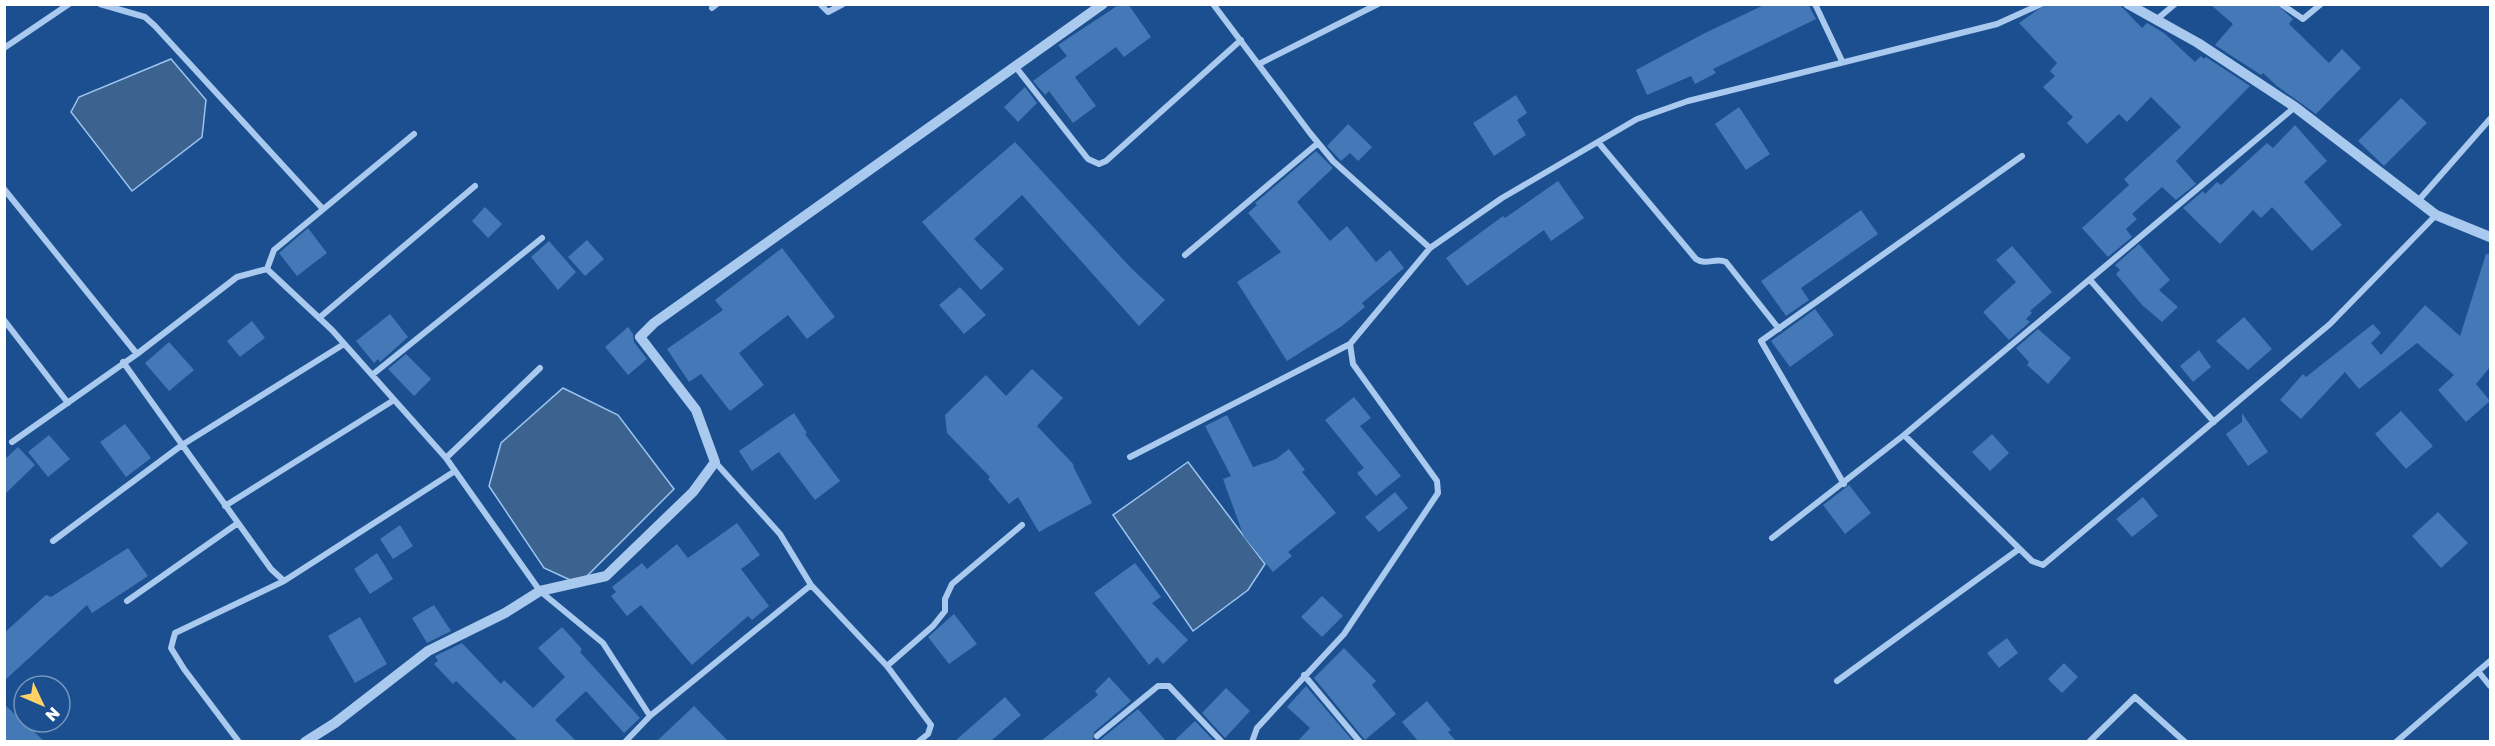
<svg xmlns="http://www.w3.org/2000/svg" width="2495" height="746" viewBox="0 0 2495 746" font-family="'Golos Text',sans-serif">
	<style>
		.water { fill: #3c6290; stroke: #9cc4f0; stroke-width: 1.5 }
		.building { fill: #4478b7 }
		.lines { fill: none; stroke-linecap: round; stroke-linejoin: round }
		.minor { stroke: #a9c9ee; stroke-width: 6 }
		.tertiary { stroke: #a9c9ee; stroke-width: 10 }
	</style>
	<rect width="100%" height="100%" fill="#1b4f8f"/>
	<!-- water -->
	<path class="water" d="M 171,59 L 206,100 L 202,137 L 132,191 L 71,112 L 79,97 Z
		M 563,388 L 618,415 L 674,489 L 579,584 L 544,568 L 489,486 L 501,443 Z
		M 1188,462 L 1265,564 L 1248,590 L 1193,631 L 1113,515 Z"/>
	<!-- building -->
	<path class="building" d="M 1120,4 L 1128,4 L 1151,37 L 1124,57 L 1116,47 L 1075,77 L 1096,106 L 1073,123 L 1049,91 L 1045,95 L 1033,81 L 1067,56 L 1058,45 Z
		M 1766,4 L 1808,4 L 1816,19 L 1713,69 L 1716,73 L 1695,84 L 1691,76 L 1647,95 L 1636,70 L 1705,33 Z
		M 2046,4 L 2119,4 L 2142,28 L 2147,23 L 2164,33 L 2195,62 L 2201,56 L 2204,59 L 2206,57 L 2250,86 L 2176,161 L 2196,184 L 2176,200 L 2162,187 L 2132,214 L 2137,219 L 2126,229 L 2132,237 L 2108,257 L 2082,228 L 2129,185 L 2124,179 L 2181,127 L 2151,97 L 2127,122 L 2119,114 L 2087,144 L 2067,123 L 2073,117 L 2043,87 L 2055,76 L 2050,71 L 2057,63 L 2019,23 Z
		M 2210,4 L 2276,4 L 2293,19 L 2289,24 L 2329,63 L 2342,49 L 2361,68 L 2316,114 L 2277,86 L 2263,73 L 2261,75 L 2215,45 L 2233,24 Z
		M 1025,87 L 1037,103 L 1018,122 L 1004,107 Z
		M 1516,95 L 1527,113 L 1517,120 L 1526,135 L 1494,156 L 1473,123 Z
		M 2401,98 L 2427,123 L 2384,166 L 2358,141 Z
		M 1739,107 L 1770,154 L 1746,170 L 1715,124 Z
		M 1348,124 L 1372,147 L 1358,161 L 1350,153 L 1341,161 L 1327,146 Z
		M 2295,125 L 2327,161 L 2304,182 L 2342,225 L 2312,251 L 2272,207 L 2261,218 L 2253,210 L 2220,244 L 2183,208 L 2203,191 L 2205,194 L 2217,182 L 2221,185 L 2267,143 L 2273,148 Z
		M 1015,142 L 1131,268 L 1165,300 L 1139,326 L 1022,195 L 974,239 L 1004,269 L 981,290 L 922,222 Z
		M 1316,151 L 1333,168 L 1297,202 L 1330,241 L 1347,226 L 1376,262 L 1390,250 L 1404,268 L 1362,303 L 1365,307 L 1342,326 L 1287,361 L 1237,282 L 1281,252 L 1248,213 L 1257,205 L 1255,203 Z
		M 1558,181 L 1584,218 L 1551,241 L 1544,230 L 1467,286 L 1446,258 L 1503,216 L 1505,218 Z
		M 485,207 L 502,224 L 488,238 L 472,221 Z
		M 1861,210 L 1878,234 L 1801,288 L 1809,300 L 1786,316 L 1761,281 Z
		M 308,228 L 327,253 L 297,276 L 279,253 Z
		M 587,240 L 604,259 L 585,276 L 568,257 Z
		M 549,241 L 576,272 L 558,290 L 531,257 Z
		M 2139,244 L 2170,280 L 2159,290 L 2178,307 L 2162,322 L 2142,305 L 2116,274 L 2120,270 L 2115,265 Z
		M 2012,246 L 2052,292 L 2030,311 L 2032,313 L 2026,319 L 2030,322 L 2009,340 L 1983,312 L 2016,282 L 1996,260 Z
		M 782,248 L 835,317 L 807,339 L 788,315 L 739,353 L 764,385 L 730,411 L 701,374 L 689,382 L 667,349 L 723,310 L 715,300 Z
		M 2486,254 L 2490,254 L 2490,367 L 2476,384 L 2490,401 L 2466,422 L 2438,390 L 2454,375 L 2417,343 L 2359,389 L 2345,372 L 2301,419 L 2280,400 L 2303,374 L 2306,377 L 2373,324 L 2381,333 L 2371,343 L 2381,355 L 2425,305 L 2460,336 Z
		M 960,287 L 986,315 L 964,334 L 939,305 Z
		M 1815,309 L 1834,335 L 1790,367 L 1771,341 Z
		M 390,314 L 408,337 L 380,362 L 378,359 L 374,363 L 356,341 Z
		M 2244,317 L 2272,349 L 2248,370 L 2216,341 Z
		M 252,321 L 265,338 L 240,357 L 227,341 Z
		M 628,327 L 633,334 L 634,342 L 647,359 L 628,375 L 605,347 Z
		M 2038,329 L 2071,358 L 2048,384 L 2027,365 L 2029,362 L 2016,348 Z
		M 169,342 L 194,370 L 169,391 L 145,363 Z
		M 2199,350 L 2211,367 L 2193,382 L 2180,366 Z
		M 406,354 L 431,379 L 414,396 L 388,369 Z
		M 1032,369 L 1063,398 L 1037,426 L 1074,465 L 1073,466 L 1092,503 L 1039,532 L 1018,497 L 1009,504 L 988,479 L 990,477 L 947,433 L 945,415 L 986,375 L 1006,396 Z
		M 1354,397 L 1371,418 L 1360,426 L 1401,476 L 1376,496 L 1357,473 L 1364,468 L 1325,420 Z
		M 2401,411 L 2433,446 L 2406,469 L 2375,434 Z
		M 794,413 L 807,433 L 805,434 L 840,481 L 815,500 L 779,452 L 752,471 L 739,451 Z
		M 2242,413 L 2268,452 L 2248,466 L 2226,434 L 2242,422 Z
		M 1227,415 L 1253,467 L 1276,459 L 1289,449 L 1305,470 L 1302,472 L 1336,513 L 1288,552 L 1292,556 L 1273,572 L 1244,537 L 1223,479 L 1231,476 L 1205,426 Z
		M 125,424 L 151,458 L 126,477 L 100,442 Z
		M 1992,434 L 2009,453 L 1990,471 L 1972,452 Z
		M 49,435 L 70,459 L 48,477 L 28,452 Z
		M 18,447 L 35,465 L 4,495 L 4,460 Z
		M 1849,485 L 1871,513 L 1845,534 L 1823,505 Z
		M 1395,492 L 1408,508 L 1379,532 L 1365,517 Z
		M 2143,497 L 2158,516 L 2132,537 L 2116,519 Z
		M 2438,512 L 2468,543 L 2441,568 L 2412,536 Z
		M 737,523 L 760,555 L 741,569 L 769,606 L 752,620 L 748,616 L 692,665 L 641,605 L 627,616 L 611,596 L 616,592 L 612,587 L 642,563 L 647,569 L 677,544 L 688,558 Z
		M 400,525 L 413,546 L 393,559 L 380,539 Z
		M 128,548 L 148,576 L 92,613 L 87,605 L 4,681 L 4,633 L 46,595 L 51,597 Z
		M 377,553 L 393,579 L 370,594 L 354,569 Z
		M 1135,563 L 1161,597 L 1152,603 L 1188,640 L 1163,664 L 1157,657 L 1149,665 L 1094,593 Z
		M 1322,596 L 1343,616 L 1322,637 L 1301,617 Z
		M 434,605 L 451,631 L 427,643 L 412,618 Z
		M 954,614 L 977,644 L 949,664 L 928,637 Z
		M 360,617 L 387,664 L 355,683 L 328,636 Z
		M 562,627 L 582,649 L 580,652 L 640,718 L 624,733 L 586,691 L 555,720 L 576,741 L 518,741 L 456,681 L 453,684 L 434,664 L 438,661 L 435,656 L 462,643 L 501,684 L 504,680 L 533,708 L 565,677 L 538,648 Z
		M 2007,638 L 2018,653 L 1999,668 L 1987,653 Z
		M 1344,648 L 1376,681 L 1372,685 L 1396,714 L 1365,740 L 1314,678 Z
		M 2064,663 L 2078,677 L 2062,693 L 2048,679 Z
		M 1109,677 L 1131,701 L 1094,732 L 1093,740 L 1100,740 L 1138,709 L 1166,741 L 1041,741 L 1098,695 L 1095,691 Z
		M 1306,686 L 1353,741 L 1298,741 L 1310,728 L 1287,707 Z
		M 1226,688 L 1250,711 L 1225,738 L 1202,713 Z
		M 1005,697 L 1021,715 L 991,741 L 955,741 Z
		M 1427,701 L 1451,730 L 1448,732 L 1456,741 L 1418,741 L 1402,722 Z
		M 4,704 L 44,741 L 4,741 Z
		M 694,706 L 728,741 L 657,741 Z
		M 1195,721 L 1214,741 L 1174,741 Z"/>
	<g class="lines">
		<!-- minor -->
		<path class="minor" d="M 100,4 L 145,17 L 155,26 L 323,209
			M 820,4 L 828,12 L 843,4
			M 1213,4 L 1310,133 L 1333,161 L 1430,248 L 1350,344 L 1353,364 L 1437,481 L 1438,493 L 1344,634 L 1257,728 L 1252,742
			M 1815,4 L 1842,61
			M 2281,4 L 2303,19 L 2321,4
			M 712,8 L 717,4
			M 2156,20 L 2175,4
			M 4,48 L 69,4
			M 1259,64 L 1378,4
			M 1015,66 L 1088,159 L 1099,164 L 1106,161 L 1241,40
			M 1598,142 L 1696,259 C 1706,266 1716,257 1726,262 L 1779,329
			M 4,189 L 137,354
			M 2418,201 L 2490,119
			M 1430,248 L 1502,198 L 1637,119 L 1688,101 L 1997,24 L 2041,4
			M 1185,255 L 1318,143
			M 267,269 L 274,250 L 414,134
			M 2091,281 L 2214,422
			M 319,318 L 475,186
			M 4,320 L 68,403
			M 123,362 L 271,569 L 284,581 L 455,471
			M 372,375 L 542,238
			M 1904,435 L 2032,561 L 2043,565 L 2330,324 L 2436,215
			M 12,442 L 137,354 L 237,277 L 267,269 L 332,330 L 446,458 L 540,591 L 603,643 L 650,716 L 625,742
			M 1130,457 L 1350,344
			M 446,458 L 540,368
			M 715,462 L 780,534 L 811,585
			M 1844,484 L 1761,341 L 2022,156
			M 225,506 L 394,400
			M 1772,538 L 1904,435 L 2295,107
			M 53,541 L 182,445 L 344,344
			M 127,601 L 238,523
			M 887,666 L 933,626 L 945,611 L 945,599 L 952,584 L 1022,525
			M 2478,671 L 2490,686
			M 1304,675 L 1360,742
			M 1837,681 L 2019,549
			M 650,716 L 811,585 L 887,666 L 931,725 L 928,734 L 918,742
			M 1097,736 L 1158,686 L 1169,686 L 1222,742
			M 239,742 L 184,669 L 171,648 L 175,633 L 284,581
			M 2089,742 L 2135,697 L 2185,742
			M 2396,742 L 2490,661"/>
		<!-- tertiary -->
		<path class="tertiary" d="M 2128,4 L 2198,43 L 2295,107 L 2436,215 L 2490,237
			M 305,742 L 335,723 L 428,651 L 505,613 L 540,591 L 606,576 L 693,492 L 715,462 L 696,410 L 640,337 L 654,323 L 1103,4"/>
	</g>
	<!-- border -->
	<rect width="2495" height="746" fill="none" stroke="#ffffff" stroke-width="12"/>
	<!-- north arrow -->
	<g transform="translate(42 704) rotate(134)"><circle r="28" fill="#1b4f8f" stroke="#7695bc" stroke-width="1.5"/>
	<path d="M0-4.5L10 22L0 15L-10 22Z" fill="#ffd166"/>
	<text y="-9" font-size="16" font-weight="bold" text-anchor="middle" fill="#ffffff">N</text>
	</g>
</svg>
